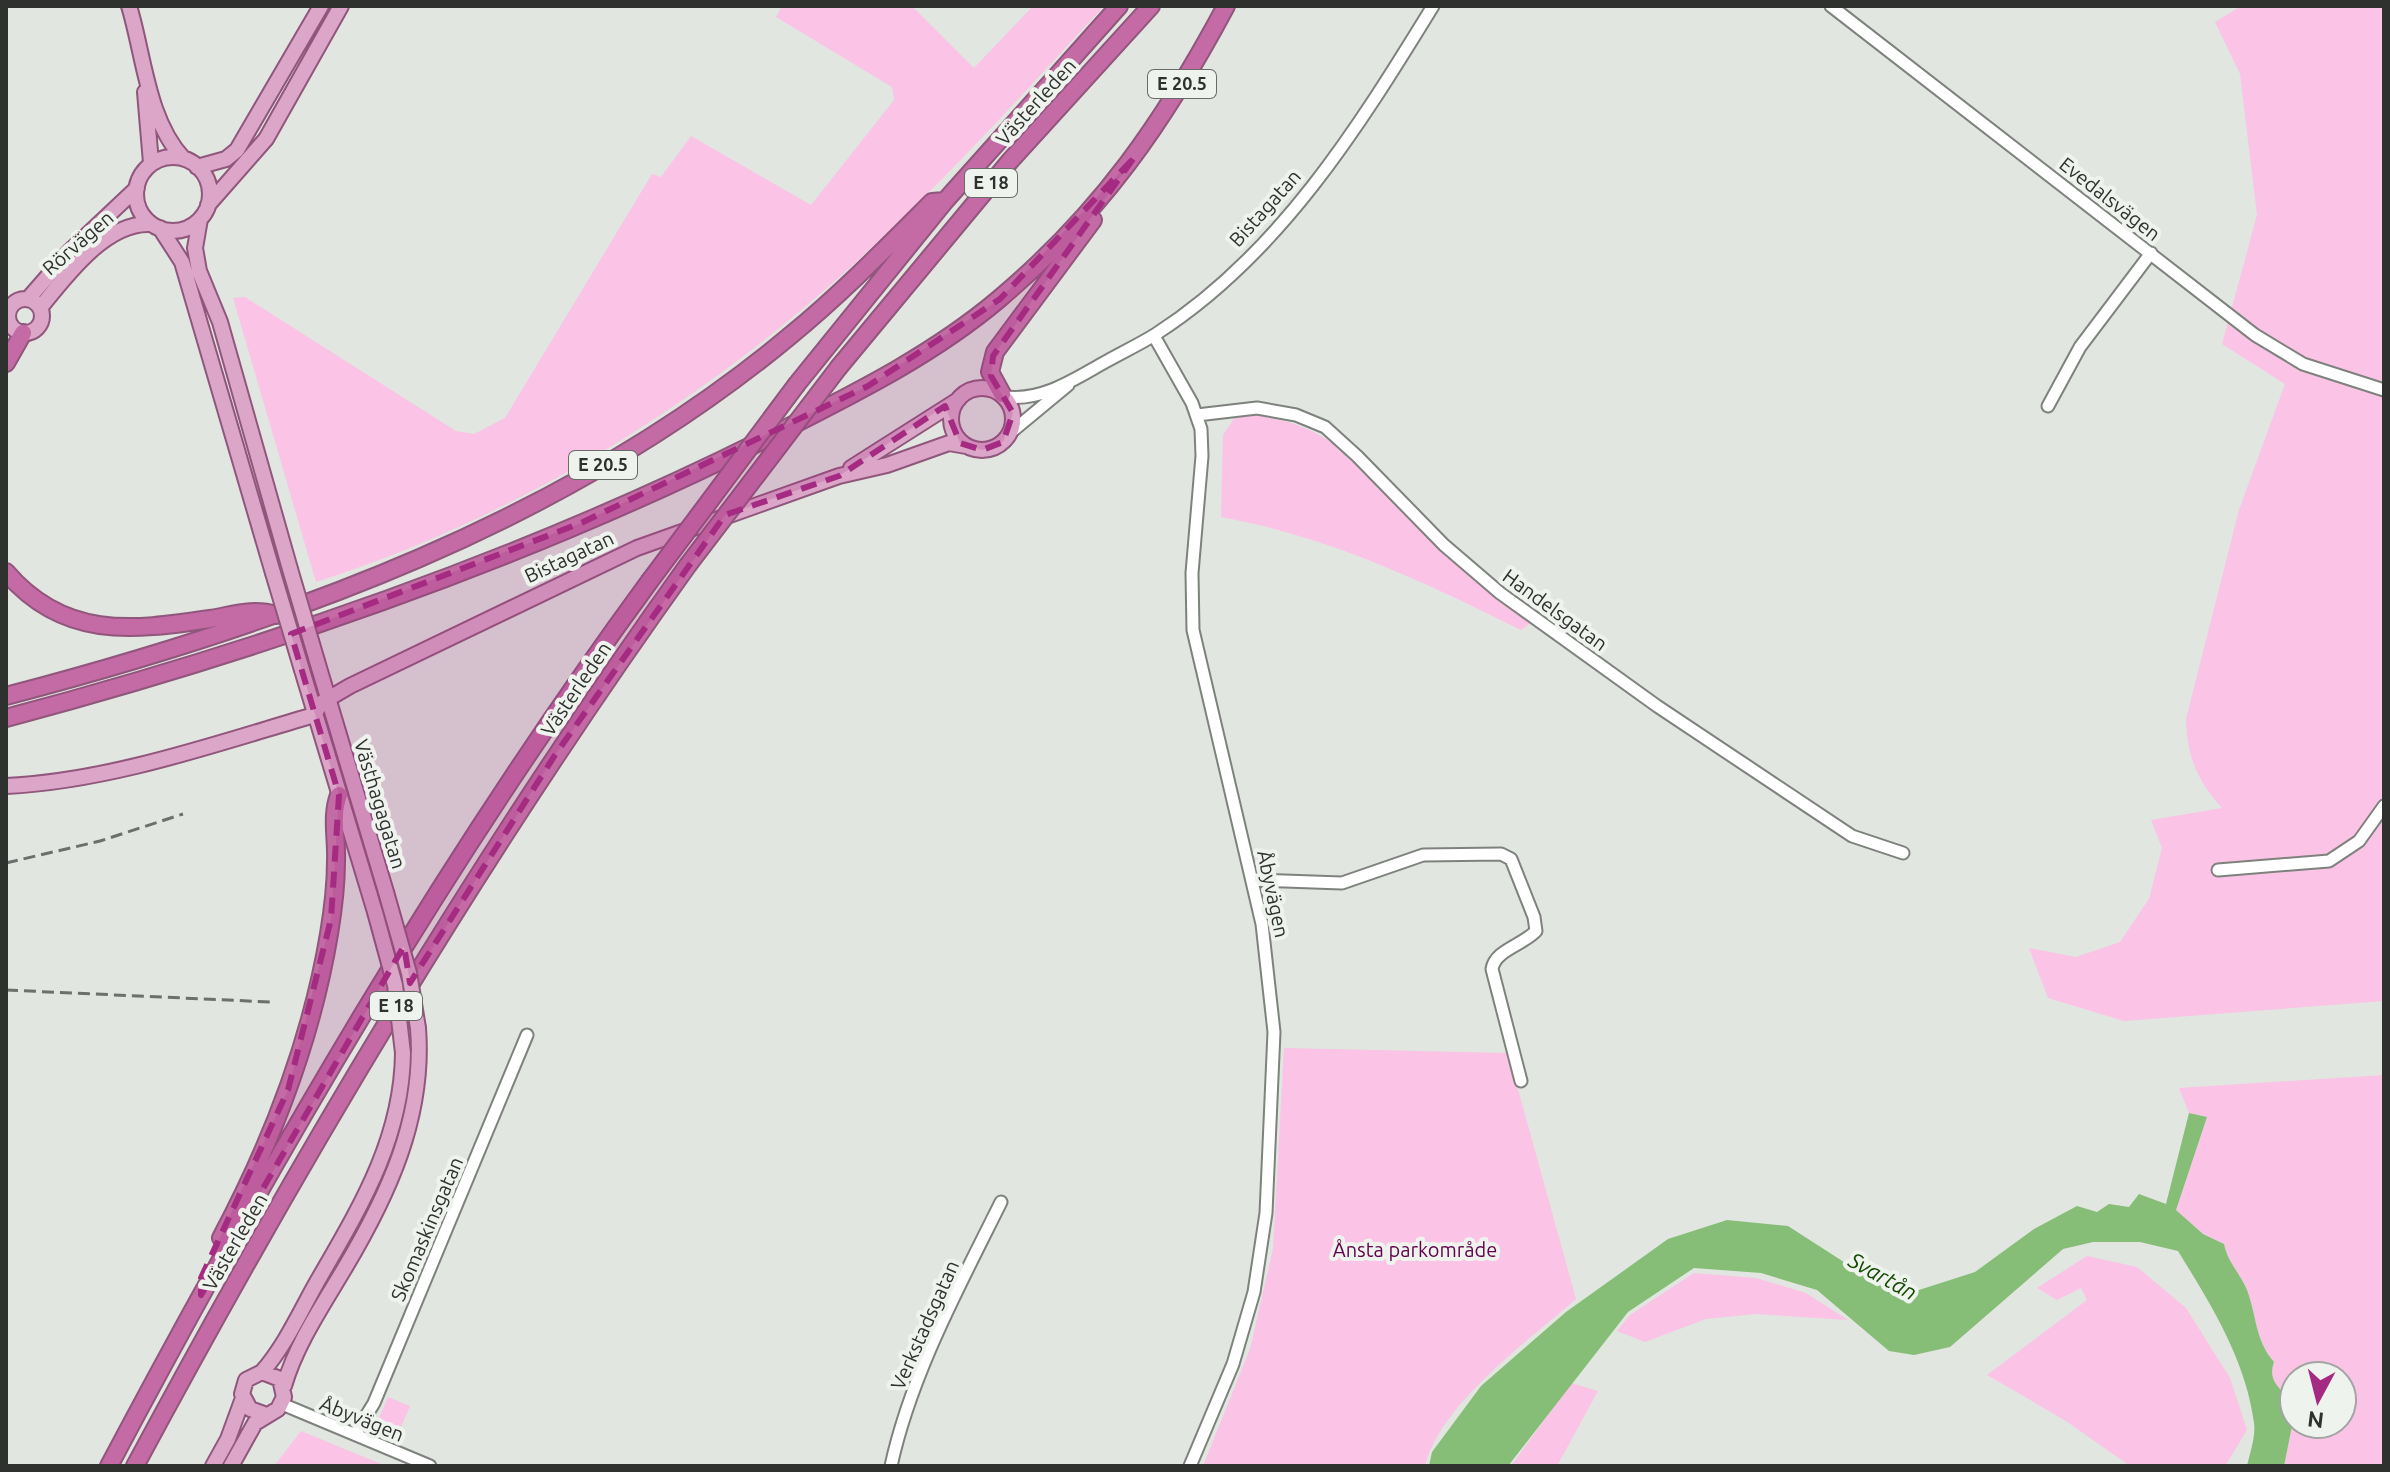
<svg xmlns="http://www.w3.org/2000/svg" width="2390" height="1472" viewBox="0 0 2390 1472" font-family="Ubuntu,sans-serif">
	<style>
		.green { fill: #fbc3e5; fill-rule: evenodd }
		.water { fill: #86bd77 }
		.lines { fill: none; stroke-linecap: round; stroke-linejoin: round }
		.minor-casing { stroke: #7e827d; stroke-width: 15 }
		.major-casing { stroke: #90567c; stroke-width: 18 }
		.highway-casing { stroke: #90567c; stroke-width: 20 }
		.minor { stroke: #fff; stroke-width: 11 }
		.major { stroke: #dca6c9; stroke-width: 14 }
		.highway { stroke: #c46aa5; stroke-width: 16 }
		.rail { stroke: #6c6f6c; stroke-width: 3; stroke-dasharray: 12 6; stroke-linecap: butt }
		.major-bridge-casing { stroke: #90567c; stroke-width: 18; stroke-linecap: butt }
		.highway-bridge-casing { stroke: #90567c; stroke-width: 20; stroke-linecap: butt }
		.major-bridge { stroke: #dca6c9; stroke-width: 14 }
		.highway-bridge { stroke: #c46aa5; stroke-width: 16 }
		.marked { fill: #a42b81; fill-opacity: 0.2; stroke: #a42b81; stroke-width: 6; stroke-dasharray: 16 10; stroke-linejoin: round }
		.labels { text-anchor: middle; stroke-width: 8; stroke-linejoin: round; paint-order: stroke }
		.shield { fill: #eff3ee; stroke: #696b68; stroke-width: 2 }
		.shield-label { font-size: 18px; font-weight: bold; fill: #2f312f }
		.street-label { font-size: 20px; fill: #2f312f; stroke: #eff3ee }
		.park-label { font-size: 20px; fill: #63024c; stroke: #eff3ee }
		.water-label { font-size: 22px; font-style: italic; fill: #124800; stroke: #eff3ee }
	</style>
	<rect width="100%" height="100%" fill="#e1e6e0"/>
	<!-- green -->
	<path class="green" d="M 782,6 L 912,6 L 974,68 L 1033,6 L 1104,6 C 1023,94 943,183 855,263 C 700,405 516,518 316,582 L 233,298 L 245,297 L 456,431 L 474,434 L 505,418 L 652,174 L 661,177 L 691,136 L 811,205 L 894,100 L 892,87 L 776,17 Z
		M 2241,6 L 2384,6 L 2384,1001 L 2124,1021 L 2048,998 L 2029,948 L 2076,957 L 2120,942 L 2149,899 L 2162,848 L 2151,820 L 2222,808 C 2197,780 2187,757 2186,719 L 2239,510 L 2285,384 L 2222,344 L 2257,215 L 2240,74 L 2215,22 Z
		M 1246,414 C 1350,424 1370,486 1440,549 C 1469,575 1500,598 1530,623 L 1521,630 C 1425,582 1327,536 1221,517 L 1223,435 L 1235,417 Z
		M 1284,1048 L 1508,1053 L 1576,1299 C 1530,1339 1439,1405 1425,1466 L 1203,1466 L 1250,1349 L 1273,1249 Z
		M 2384,1075 L 2384,1466 L 2284,1466 L 2292,1426 L 2289,1398 C 2277,1386 2268,1379 2274,1362 C 2255,1340 2257,1317 2247,1290 C 2240,1273 2228,1263 2224,1244 L 2203,1234 L 2176,1210 L 2207,1117 L 2189,1113 L 2179,1088 ZM 2294,1376 L 2342,1376 L 2342,1424 L 2294,1424 Z
		M 2087,1256 L 2137,1267 L 2186,1308 L 2230,1378 L 2247,1430 L 2225,1466 L 2130,1466 L 2066,1421 L 1987,1375 L 2087,1300 L 2081,1288 L 2057,1300 L 2037,1288 Z
		M 1694,1273 L 1756,1278 L 1806,1293 L 1848,1320 L 1756,1314 L 1706,1319 L 1645,1342 L 1617,1331 L 1630,1315 Z
		M 1571,1383 L 1598,1391 L 1557,1466 L 1511,1466 Z
		M 388,1397 L 410,1406 L 396,1439 L 374,1429 Z
		M 301,1431 L 386,1466 L 274,1466 Z"/>
	<!-- water -->
	<path class="water" d="M 2189,1113 L 2207,1117 L 2176,1210 L 2203,1234 L 2224,1244 C 2228,1263 2240,1273 2247,1290 C 2257,1317 2255,1340 2274,1362 C 2268,1379 2277,1386 2289,1398 L 2292,1426 L 2284,1466 L 2247,1466 C 2250,1453 2256,1436 2254,1423 C 2246,1360 2210,1303 2178,1251 L 2140,1242 L 2093,1242 L 2063,1249 L 1950,1347 L 1914,1355 L 1889,1351 L 1817,1290 L 1761,1273 L 1694,1268 L 1628,1312 L 1508,1466 L 1429,1466 L 1432,1452 L 1481,1386 L 1566,1312 L 1668,1239 L 1727,1220 L 1788,1226 L 1889,1291 L 1919,1290 L 1975,1272 L 2034,1229 L 2077,1206 L 2097,1212 L 2109,1204 L 2129,1207 L 2139,1194 L 2166,1204 Z"/>
	<g class="lines">
		<defs>
			<path id="minor" d="M 1831,6 L 2255,335 L 2303,364 L 2384,390
				M 1154,336 L 1192,403 L 1201,429 L 1202,456 L 1192,573 L 1193,630 L 1262,924 L 1274,1032 L 1266,1213 L 1254,1292 L 1233,1364 L 1190,1466
				M 1006,397 C 1044,401 1076,378 1107,361 C 1123,352 1140,344 1156,334 C 1279,255 1358,128 1433,6
				M 2048,406 L 2080,347 L 2151,253
				M 1197,415 L 1257,408 L 1296,415 L 1325,427 L 1357,456 L 1444,545 L 1500,593 L 1657,706 L 1852,836 L 1903,853
				M 1010,433 L 1068,385
				M 2218,870 L 2329,861 L 2359,841 L 2384,806
				M 1253,880 L 1342,883 L 1423,855 L 1501,854 L 1511,859 L 1534,917 L 1536,931 C 1523,945 1495,950 1492,969 L 1521,1081
				M 282,1404 L 430,1466
				M 355,1434 L 374,1403 L 527,1035
				M 891,1466 C 911,1374 960,1285 1001,1202"/>
			<path id="major" d="M 129,6 C 144,55 147,119 183,158
				M 145,92 L 151,163
				M136 194a37 37 0 1 1 74 0a37 37 0 1 1-74 0Z
				M 197,167 L 226,159 L 237,150 L 321,6
				M 208,205 L 266,139 L 341,6
				M 200,219 L 195,248 L 199,271 L 220,322 L 290,569
				M 160,228 L 182,262 L 273,573
				M 28,299 L 69,252 L 137,188
				M8 316a17 17 0 1 1 34 0a17 17 0 1 1-34 0Z
				M 40,308 C 66,276 105,223 149,224
				M951 419a31 31 0 1 1 62 0a31 31 0 1 1-62 0Z
				M 851,468 L 958,400
				M 317,661 L 386,892
				M 302,670 L 375,912
				M 6,786 C 110,781 215,744 314,715 L 321,703 L 350,686 L 637,548 L 839,476 L 887,465 L 949,443 L 966,446
				M 262,1372 C 285,1346 300,1312 317,1282 C 359,1209 402,1140 403,1053
				M 284,1386 C 296,1345 321,1308 343,1271 C 388,1196 425,1117 418,1028
				M 213,1466 L 228,1439 L 243,1398
				M 231,1466 L 255,1423 L 278,1409 L 284,1397 L 280,1379 L 262,1372 L 246,1380 L 242,1394 L 250,1409 L 264,1414"/>
			<path id="highway" d="M 6,363 L 23,333
				M 839,367 L 1010,161 L 1151,6
				M 797,384 L 945,201 L 1119,6
				M 1002,394 L 990,372 L 995,352 L 1093,220
				M 6,572 C 63,639 131,631 210,619 C 234,615 253,608 276,615
				M 6,696 C 285,623 567,522 791,335 C 841,294 886,248 932,202 L 945,201
				M 6,718 C 265,649 520,561 761,441 C 843,399 928,359 999,299 C 1101,213 1164,122 1226,6
				M 221,1238 C 272,1142 311,1042 329,934 C 333,910 336,886 336,861 C 337,839 331,816 339,795
				M 109,1466 C 270,1162 445,860 649,582
				M 135,1466 C 302,1155 482,852 688,565"/>
		</defs>
		<!-- minor casing -->
		<use href="#minor" class="minor-casing"/>
		<!-- major casing -->
		<use href="#major" class="major-casing"/>
		<!-- highway casing -->
		<use href="#highway" class="highway-casing"/>
		<!-- minor -->
		<use href="#minor" class="minor"/>
		<!-- major -->
		<use href="#major" class="major"/>
		<!-- highway -->
		<use href="#highway" class="highway"/>
		<!-- rail -->
		<path class="rail" d="M 6,863 L 100,841 L 183,814
			M 6,990 L 271,1002"/>
		<defs>
			<path id="major-bridge" d="M 290,569 L 317,661
				M 273,573 L 302,670
				M 386,892 L 409,973 L 418,1028
				M 375,912 L 395,985 L 403,1053"/>
			<path id="highway-bridge" d="M 688,565 L 839,367
				M 649,582 L 797,384"/>
		</defs>
		<!-- major-bridge casing -->
		<use href="#major-bridge" class="major-bridge-casing"/>
		<!-- highway-bridge casing -->
		<use href="#highway-bridge" class="highway-bridge-casing"/>
		<!-- major-bridge -->
		<use href="#major-bridge" class="major-bridge"/>
		<!-- highway-bridge -->
		<use href="#highway-bridge" class="highway-bridge"/>
	</g>
	<!-- marked area -->
	<path class="marked" d="M 1133,159 L 993,356 L 991,376 L 1013,413 L 1003,442 L 982,450 L 960,443 L 945,406 L 839,476 L 725,515 L 555,755 L 410,983 L 404,946 L 201,1295 L 201,1278 L 288,1090 L 331,919 L 339,795 L 291,634 L 581,523 L 868,386 L 1000,299 Z"/>
	<g class="labels">
		<!-- shield labels -->
		<g class="shield">
			<rect x="1148" y="70" width="68" height="28" rx="6"/>
			<rect x="965" y="169" width="52" height="28" rx="6"/>
			<rect x="569" y="451" width="68" height="28" rx="6"/>
			<rect x="370" y="992" width="52" height="28" rx="6"/>
		</g>
		<g class="shield-label">
			<text x="1182" y="90">E 20.5</text>
			<text x="991" y="189">E 18</text>
			<text x="603" y="471">E 20.5</text>
			<text x="396" y="1012">E 18</text>
		</g>
		<!-- street labels -->
		<g class="street-label">
			<text transform="translate(1036 102) rotate(-48)" y="7">Västerleden</text>
			<text transform="translate(2110 199) rotate(38)" y="7">Evedalsvägen</text>
			<text transform="translate(1265 208) rotate(-48)" y="7">Bistagatan</text>
			<text transform="translate(78 243) rotate(-41)" y="7">Rörvägen</text>
			<text transform="translate(569 557) rotate(-25)" y="7">Bistagatan</text>
			<text transform="translate(1555 610) rotate(36)" y="7">Handelsgatan</text>
			<text transform="translate(576 689) rotate(-56)" y="7">Västerleden</text>
			<text transform="translate(380 804) rotate(73)" y="7">Västhagagatan</text>
			<text transform="translate(1273 894) rotate(78)" y="7">Åbyvägen</text>
			<text transform="translate(427 1229) rotate(-67)" y="7">Skomaskinsgatan</text>
			<text transform="translate(235 1242) rotate(-60)" y="7">Västerleden</text>
			<text transform="translate(925 1325) rotate(-66)" y="7">Verkstadsgatan</text>
			<text transform="translate(362 1419) rotate(22)" y="7">Åbyvägen</text>
		</g>
		<!-- park labels -->
		<g class="park-label">
			<text x="1415" y="1257">Ånsta parkområde</text>
		</g>
		<!-- water labels -->
		<g class="water-label">
			<text transform="translate(1883 1276) rotate(29)" y="8">Svartån</text>
		</g>
	</g>
	<!-- border -->
	<rect width="2390" height="1472" fill="none" stroke="#2f312f" stroke-width="16"/>
	<!-- north arrow -->
	<g transform="translate(2318 1400) rotate(187)"><circle r="38" fill="#eff3ee" stroke="#a2a5a2" stroke-width="2"/>
	<path d="M0-6L14 30L0 20L-14 30Z" fill="#a42b81"/>
	<text y="-12" font-size="22" font-weight="bold" text-anchor="middle" fill="#2f312f">N</text>
	</g>
</svg>
